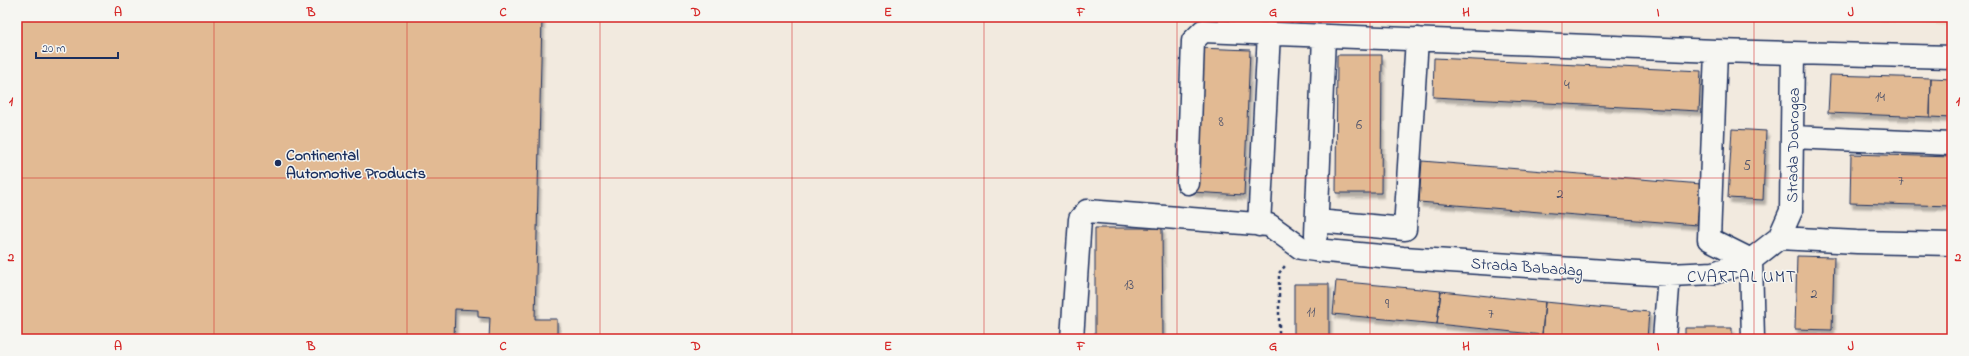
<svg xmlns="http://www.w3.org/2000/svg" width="1969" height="356" viewBox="0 0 1969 356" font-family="'Indie Flower',sans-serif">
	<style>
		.built { fill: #eddcc8 }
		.building { fill: #e2ba93; stroke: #1b2f5e; filter: url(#shadow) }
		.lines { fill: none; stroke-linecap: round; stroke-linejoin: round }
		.minor-casing { stroke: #1b2f5e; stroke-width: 25 }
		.path { stroke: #1b2f5e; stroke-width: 2.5; stroke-dasharray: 3 3; stroke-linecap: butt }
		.minor { stroke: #f6f6f2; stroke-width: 22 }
		.grid { fill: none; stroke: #d62828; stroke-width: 1; stroke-opacity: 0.55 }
		.poi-dot { fill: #1b2f5e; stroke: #f6f6f2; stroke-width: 1.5 }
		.labels { text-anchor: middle; stroke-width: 3; stroke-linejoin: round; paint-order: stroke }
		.number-label { font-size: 14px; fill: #4d526b }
		.street-label { font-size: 16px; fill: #1b2f5e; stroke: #f6f6f2 }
		.poi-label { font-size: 16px; font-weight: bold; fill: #1b2f5e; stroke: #f6f6f2; text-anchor: start }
		.neighbourhood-label { font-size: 17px; letter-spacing: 1px; fill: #1b2f5e; stroke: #f6f6f2 }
		.neatline { fill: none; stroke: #d62828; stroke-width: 1.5 }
		.grid-label { font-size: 13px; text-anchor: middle; font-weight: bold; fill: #d62828 }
	</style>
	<defs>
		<filter id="shadow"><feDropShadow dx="2.5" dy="4.5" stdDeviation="1" flood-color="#0004"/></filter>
	</defs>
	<rect width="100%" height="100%" fill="#f2eadf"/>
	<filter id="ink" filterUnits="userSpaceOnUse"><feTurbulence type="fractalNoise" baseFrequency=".025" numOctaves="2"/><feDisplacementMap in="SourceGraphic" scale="8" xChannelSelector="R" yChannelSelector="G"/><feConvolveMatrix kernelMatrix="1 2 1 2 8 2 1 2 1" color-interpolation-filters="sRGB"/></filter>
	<g filter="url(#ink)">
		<!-- built -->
		<path class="built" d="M 1810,17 L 1952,17 L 1952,26 Z"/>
		<!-- building -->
		<path class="building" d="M 17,17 L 542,17 L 535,319 L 557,319 L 557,339 L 489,339 L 490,318 L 478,317 L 478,310 L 455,309 L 454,339 L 17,339 Z
			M 1199,48 L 1250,50 L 1244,195 L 1192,192 Z
			M 1337,55 L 1382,55 L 1381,193 L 1336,193 Z
			M 1434,58 L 1701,71 L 1699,111 L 1433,97 Z
			M 1830,75 L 1931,78 L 1930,117 L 1828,113 Z
			M 1931,78 L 1952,79 L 1952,118 L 1930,117 Z
			M 1732,129 L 1766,131 L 1763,200 L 1728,198 Z
			M 1851,154 L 1952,157 L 1952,206 L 1850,203 Z
			M 1422,161 L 1701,184 L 1697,225 L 1419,202 Z
			M 1095,228 L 1162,228 L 1163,339 L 1095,339 Z
			M 1797,256 L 1834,257 L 1832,330 L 1795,329 Z
			M 1336,281 L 1441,291 L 1437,324 L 1333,314 Z
			M 1294,284 L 1329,284 L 1329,339 L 1294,339 Z
			M 1441,291 L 1545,302 L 1542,335 L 1437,324 Z
			M 1545,302 L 1649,312 L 1647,339 L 1586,339 L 1542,335 Z
			M 1685,328 L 1732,328 L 1732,339 L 1685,339 Z
			M 1794,335 L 1883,338 L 1883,339 L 1794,339 Z"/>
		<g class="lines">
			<defs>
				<path id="minor" d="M 1716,51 L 1709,239 L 1751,260
					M 1792,137 L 1952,144
					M 1188,183 L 1193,41 L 1203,31 L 1716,51 L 1952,57
					M 1317,221 L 1405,229 L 1417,39
					M 1259,225 L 1269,33
					M 1316,235 L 1324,36
					M 1779,238 L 1857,242 L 1952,244
					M 1751,260 L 1753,339
					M 1072,339 L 1080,219 L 1087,211 L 1269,225 L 1301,248 L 1315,250 L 1403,258 L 1669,275 L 1714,273 L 1751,260 L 1779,238 L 1791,211 L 1793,54
					M 1664,339 L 1669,275"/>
			</defs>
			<!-- minor casing -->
			<use href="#minor" class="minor-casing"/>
			<!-- path -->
			<path class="path" d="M 1279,339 L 1279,273 L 1285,266"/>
			<!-- minor -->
			<use href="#minor" class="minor"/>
		</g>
	</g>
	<!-- grid -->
	<path class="grid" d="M 214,17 L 214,339M 407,17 L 407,339M 600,17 L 600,339M 792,17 L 792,339M 984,17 L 984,339M 1177,17 L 1177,339M 1370,17 L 1370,339M 1562,17 L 1562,339M 1754,17 L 1754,339M 17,178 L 1952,178"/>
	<!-- markers -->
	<circle class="poi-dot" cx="278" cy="163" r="4"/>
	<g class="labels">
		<!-- number labels -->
		<g class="number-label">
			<text x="1567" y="89">4</text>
			<text x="1880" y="101">14</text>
			<text x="1221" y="126">8</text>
			<text x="1359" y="129">6</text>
			<text x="1747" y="170">5</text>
			<text x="1901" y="185">7</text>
			<text x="1560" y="198">2</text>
			<text x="1129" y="289">13</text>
			<text x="1814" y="298">2</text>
			<text x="1387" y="308">9</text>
			<text x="1311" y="316">11</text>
			<text x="1491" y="318">7</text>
		</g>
		<!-- street labels -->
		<g class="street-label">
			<text transform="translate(1792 145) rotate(-89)" y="6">Strada Dobrogea</text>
			<text transform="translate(1527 266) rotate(4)" y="6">Strada Babadag</text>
		</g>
		<!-- poi labels -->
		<g class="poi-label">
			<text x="286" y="160">Continental<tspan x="286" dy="18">Automotive Products</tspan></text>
		</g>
		<!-- neighbourhood labels -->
		<g class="neighbourhood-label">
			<text x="1742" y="282">CVARTAL UMT</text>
		</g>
	</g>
	<!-- margin -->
	<rect width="1969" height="356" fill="none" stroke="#f6f6f2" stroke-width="44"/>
	<!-- scale -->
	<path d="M36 52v6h82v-6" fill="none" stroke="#1b2f5e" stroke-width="2"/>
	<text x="42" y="52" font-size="12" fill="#1b2f5e" stroke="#f6f6f2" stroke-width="3" paint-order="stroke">20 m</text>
	<rect x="22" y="22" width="1925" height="312" class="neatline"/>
	<g class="grid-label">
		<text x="118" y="16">A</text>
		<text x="311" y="16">B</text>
		<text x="503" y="16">C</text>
		<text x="696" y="16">D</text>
		<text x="888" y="16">E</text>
		<text x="1081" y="16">F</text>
		<text x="1273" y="16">G</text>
		<text x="1466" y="16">H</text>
		<text x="1658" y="16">I</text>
		<text x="1851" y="16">J</text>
		<text x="11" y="105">1</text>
		<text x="1958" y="105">1</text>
		<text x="11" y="261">2</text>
		<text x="1958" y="261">2</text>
		<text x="118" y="350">A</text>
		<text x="311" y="350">B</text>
		<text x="503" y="350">C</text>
		<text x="696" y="350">D</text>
		<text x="888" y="350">E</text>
		<text x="1081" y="350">F</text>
		<text x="1273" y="350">G</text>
		<text x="1466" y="350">H</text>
		<text x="1658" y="350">I</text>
		<text x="1851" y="350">J</text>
	</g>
</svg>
